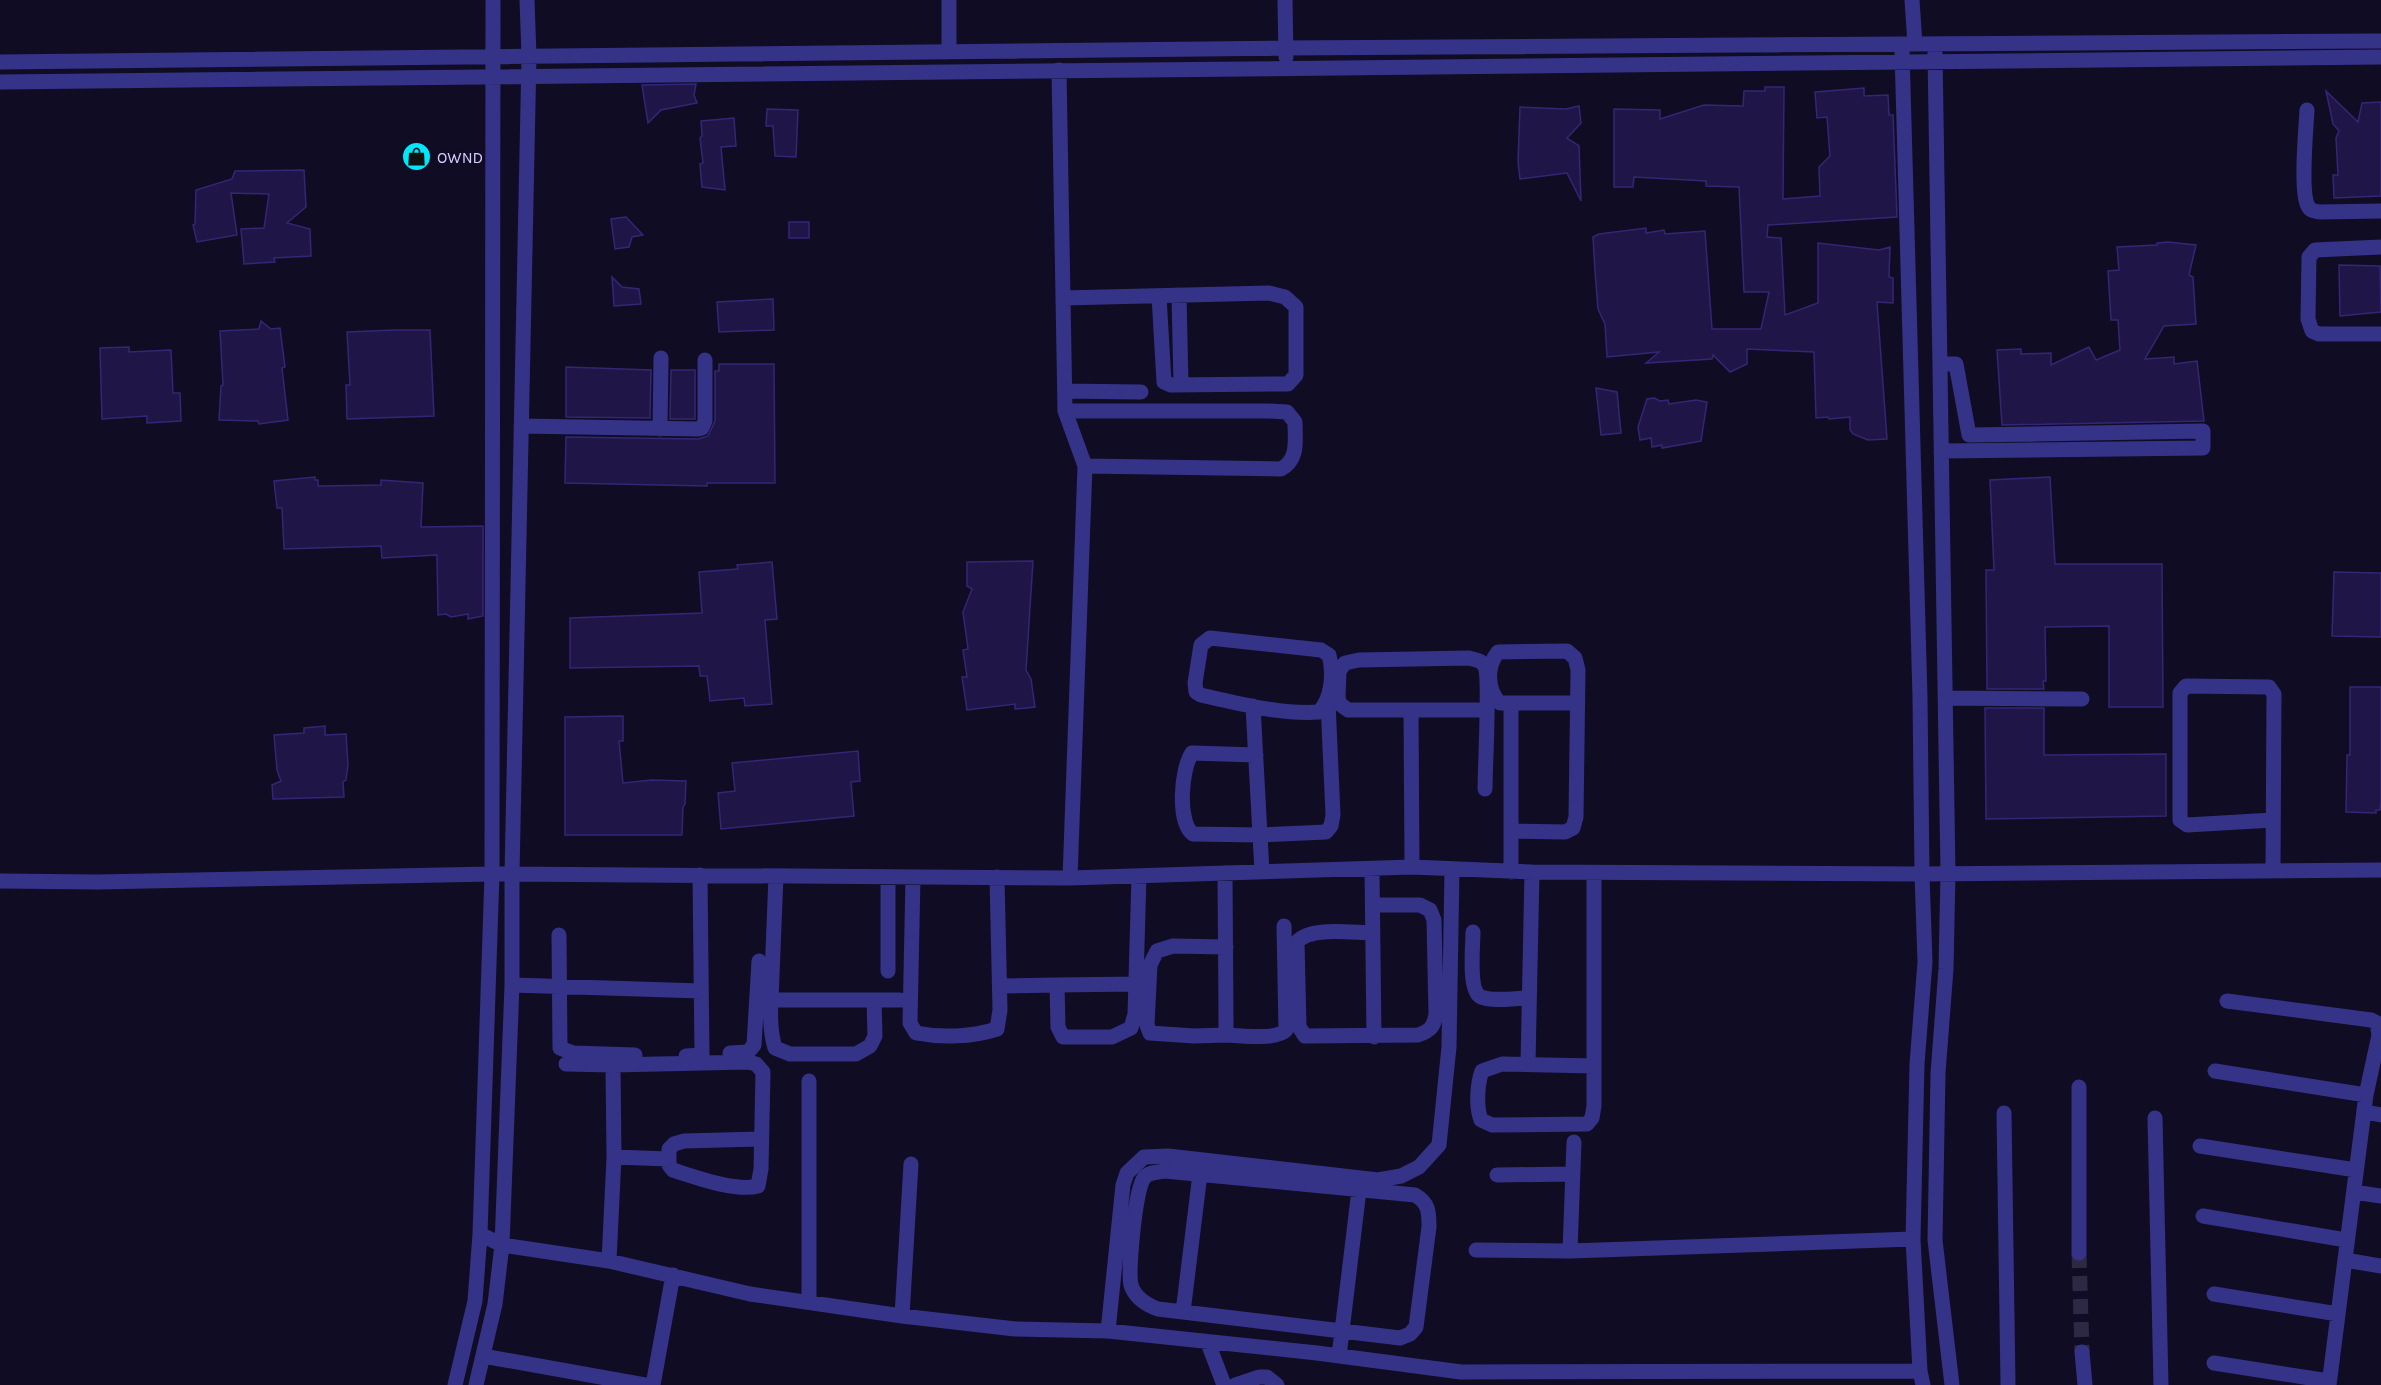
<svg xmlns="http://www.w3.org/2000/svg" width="2381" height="1385" viewBox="0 0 2381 1385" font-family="Karla,sans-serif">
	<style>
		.building { fill: #1f1647; stroke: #342675; stroke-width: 1.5 }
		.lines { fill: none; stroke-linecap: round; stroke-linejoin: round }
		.minor-tunnel { stroke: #2d2945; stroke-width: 15; stroke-dasharray: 15 8; stroke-linecap: butt }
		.minor { stroke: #343388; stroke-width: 15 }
		.labels { text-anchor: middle; stroke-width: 4.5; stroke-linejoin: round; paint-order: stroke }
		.poi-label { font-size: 16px; fill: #d4cfff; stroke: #100c24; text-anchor: start }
	</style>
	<rect width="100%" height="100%" fill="#100c24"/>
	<!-- building -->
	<path class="building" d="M 696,84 L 694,95 L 697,103 L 661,110 L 648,123 L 642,85 Z
		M 1765,87 L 1784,87 L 1783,199 L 1820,196 L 1819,167 L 1830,156 L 1827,117 L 1817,118 L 1815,92 L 1864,88 L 1864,96 L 1888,95 L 1889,115 L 1893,115 L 1897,217 L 1768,225 L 1767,237 L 1781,238 L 1785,315 L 1818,303 L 1818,243 L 1879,250 L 1890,247 L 1889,277 L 1893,278 L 1893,303 L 1877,302 L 1887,439 L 1868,440 L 1853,434 L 1850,430 L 1850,417 L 1829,419 L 1828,417 L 1816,418 L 1814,352 L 1747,349 L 1747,364 L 1730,372 L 1713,355 L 1712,359 L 1646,363 L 1659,352 L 1607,357 L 1605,324 L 1598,309 L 1595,271 L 1593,237 L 1599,234 L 1646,228 L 1646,233 L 1664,230 L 1665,234 L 1705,231 L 1712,329 L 1761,329 L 1769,292 L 1744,292 L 1739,187 L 1706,186 L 1706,181 L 1634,177 L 1633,187 L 1614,187 L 1614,109 L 1660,110 L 1660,119 L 1704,105 L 1743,106 L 1744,91 L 1765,91 Z
		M 2326,91 L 2358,122 L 2362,103 L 2381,102 L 2381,196 L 2334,198 L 2333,175 L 2338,175 L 2336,138 L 2339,131 L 2333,124 Z
		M 1579,106 L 1581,123 L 1567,138 L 1579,146 L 1581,201 L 1567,173 L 1520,179 L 1518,162 L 1520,107 L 1566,109 Z
		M 767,109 L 798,110 L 796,157 L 775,156 L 773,126 L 766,126 Z
		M 734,118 L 736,146 L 721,147 L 725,190 L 702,187 L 700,164 L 703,163 L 700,138 L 702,136 L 701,121 Z
		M 304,170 L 306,207 L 287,223 L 310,229 L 311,256 L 274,258 L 275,262 L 244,264 L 241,229 L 264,228 L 269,194 L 231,193 L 237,235 L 197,242 L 193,225 L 195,224 L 196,190 L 232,179 L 235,171 Z
		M 626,217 L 643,235 L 632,237 L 629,247 L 615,249 L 611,219 Z
		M 789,222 L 809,222 L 809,238 L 789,238 Z
		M 2168,242 L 2196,245 L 2189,275 L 2193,277 L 2196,324 L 2164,326 L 2145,359 L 2174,357 L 2174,364 L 2197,361 L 2204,421 L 2002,425 L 1997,350 L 2021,349 L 2021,354 L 2051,353 L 2051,365 L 2089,347 L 2096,360 L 2120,350 L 2118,320 L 2111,320 L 2108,271 L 2119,270 L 2117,247 L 2157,245 L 2157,243 Z
		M 2339,265 L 2380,266 L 2381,312 L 2340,316 Z
		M 612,277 L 622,287 L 639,289 L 641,304 L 614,306 Z
		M 773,299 L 774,330 L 719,332 L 717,302 Z
		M 261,321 L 271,329 L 280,328 L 285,367 L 282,368 L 288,420 L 259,424 L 258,421 L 219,420 L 221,386 L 223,385 L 220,331 L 259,329 Z
		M 394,330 L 430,330 L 434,416 L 347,419 L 346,385 L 350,385 L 347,332 Z
		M 129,347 L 129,352 L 171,350 L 173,393 L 180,393 L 181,421 L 147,423 L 147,416 L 102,419 L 100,348 Z
		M 719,364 L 774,364 L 775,483 L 707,483 L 707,486 L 565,483 L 566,437 L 698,439 L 708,436 L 715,421 L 715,371 L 719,371 Z
		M 566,367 L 651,370 L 650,418 L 566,417 Z
		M 671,370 L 695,370 L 695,419 L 670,419 Z
		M 1596,388 L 1617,392 L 1621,433 L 1601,435 Z
		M 1654,398 L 1660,401 L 1668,400 L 1669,404 L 1696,400 L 1707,402 L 1701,441 L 1662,448 L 1662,445 L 1652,447 L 1651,438 L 1640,440 L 1638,427 L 1647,399 Z
		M 315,477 L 315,480 L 318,480 L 318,486 L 381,485 L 381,480 L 423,483 L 421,527 L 483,526 L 483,616 L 468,619 L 468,614 L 451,617 L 446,614 L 438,615 L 437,555 L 382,558 L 381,546 L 284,549 L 282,508 L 277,508 L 274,481 Z
		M 2050,477 L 2055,564 L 2162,564 L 2163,707 L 2109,707 L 2109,626 L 2045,627 L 2046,681 L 2043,681 L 2044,689 L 1987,689 L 1986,570 L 1994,570 L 1990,480 Z
		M 1033,561 L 1026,670 L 1031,679 L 1035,707 L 1015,709 L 1015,704 L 967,710 L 962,677 L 967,677 L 963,650 L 968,649 L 963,612 L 972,589 L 967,586 L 967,562 Z
		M 772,562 L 777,619 L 765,620 L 772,704 L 745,706 L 744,698 L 710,701 L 707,676 L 700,676 L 699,666 L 570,668 L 570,618 L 702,613 L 699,572 L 738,569 L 737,565 Z
		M 2334,572 L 2381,573 L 2381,637 L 2332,636 Z
		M 2350,687 L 2381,687 L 2381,800 L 2380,810 L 2376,810 L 2376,813 L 2346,812 L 2347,755 L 2350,755 Z
		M 1985,708 L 2044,708 L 2044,755 L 2166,754 L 2166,816 L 1986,819 Z
		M 623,716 L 623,741 L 619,741 L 623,783 L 652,780 L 686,781 L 685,804 L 683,807 L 682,835 L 565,835 L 565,717 Z
		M 325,726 L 325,735 L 346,734 L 348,765 L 346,780 L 343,782 L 344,797 L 273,799 L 272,785 L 281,781 L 277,770 L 274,735 L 304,733 L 304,728 Z
		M 858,751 L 860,781 L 851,782 L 854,816 L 721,829 L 718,793 L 735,791 L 732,763 Z"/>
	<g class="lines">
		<!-- minor-tunnel -->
		<path class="minor-tunnel" d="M 2079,1253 L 2082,1352"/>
		<!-- minor -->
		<path class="minor" d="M 1285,0 L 1286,57
			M 1912,0 L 1915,44
			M 1902,51 L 1920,697 L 1922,874 L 1925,962 L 1917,1064 L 1913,1239 L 1920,1371 L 1923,1385
			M 949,52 L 949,0
			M 1935,53 L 1948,873 L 1946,969 L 1938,1073 L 1935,1240 L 1952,1385
			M 0,62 L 1285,48 L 2381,41
			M 1059,70 L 1065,411 L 1085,466 L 1070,878
			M 0,82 L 2381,57
			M 2307,110 C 2306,129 2300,192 2308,206 C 2310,211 2315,211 2320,212 L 2381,211
			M 2381,247 L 2315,250 L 2309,257 L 2308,319 L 2312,331 L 2319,334 L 2381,334
			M 1179,295 L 1181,385
			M 1063,298 L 1269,293 L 1285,297 L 1296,307 L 1296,375 L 1288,384 L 1279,384 L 1171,385 L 1164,382 L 1159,296
			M 1940,364 L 1956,364 L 1969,435 L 2203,431 L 2203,448 L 1941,451
			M 1065,391 L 1141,392
			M 1065,411 L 1268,411 L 1287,412 L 1295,422 C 1295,441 1299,459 1281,469 L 1085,466
			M 521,426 L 698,429 L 702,428 L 705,421 L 705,360
			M 660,429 L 661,358
			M 1210,638 L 1321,650 L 1329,655 C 1334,673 1332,698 1319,712 C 1283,715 1236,703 1201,695 L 1196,692 L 1195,683 L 1201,645 Z
			M 1945,698 L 2082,699
			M 1511,703 L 1511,872
			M 1253,706 L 1262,872
			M 1411,710 L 1412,867
			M 1256,755 L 1192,753 C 1181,769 1177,822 1193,834 L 1260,835 L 1326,832 L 1331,826 L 1333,815 L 1328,702
			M 1485,789 C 1485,771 1490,677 1485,667 C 1482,660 1476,660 1469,658 L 1359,660 L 1345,663 L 1339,671 L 1338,698 L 1340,704 L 1348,710 L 1486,710
			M 2273,820 L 2187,825 L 2180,820 L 2180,693 L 2186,686 L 2269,687 L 2274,694 L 2273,871
			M 1511,831 L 1565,832 L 1573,828 L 1576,817 L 1578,670 L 1575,658 L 1567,651 L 1498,652 C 1486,667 1487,690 1500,703 L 1577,703
			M 1372,869 L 1374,1037
			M 1225,873 L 1226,1019 L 1226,1035 L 1194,1036 L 1150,1033 L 1147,1025 L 1150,965 L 1157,951 L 1173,946 L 1226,947
			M 913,877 L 910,1023 L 916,1033 C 942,1038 972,1037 997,1029 L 1000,1010 L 997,877
			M 0,881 L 98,882 L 492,874 L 1070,878 L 1412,867 L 1532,872 L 1922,874 L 2381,870
			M 1373,905 L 1420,905 L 1430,910 L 1434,920 L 1436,1014 C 1434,1027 1430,1031 1418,1035 L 1305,1036 L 1299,1027 L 1297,942 C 1310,926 1353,933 1373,933
			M 1473,932 C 1473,946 1468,991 1481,997 C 1494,1002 1516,998 1529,998
			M 559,935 L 560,1048 L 573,1053 L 635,1055
			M 888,971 L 888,877
			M 512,985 L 701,991
			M 1057,985 L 1136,984
			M 1000,986 L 1057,985 L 1058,1027 L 1063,1037 L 1112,1037 L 1131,1028 L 1135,1014 L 1139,876
			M 771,1000 L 874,1000 L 875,1036 L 870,1046 L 856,1054 L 790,1054 L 775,1048 C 770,1032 770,1016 771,1000 L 776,876
			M 874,1000 L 900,1000
			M 2227,1001 L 2371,1020 L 2377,1023 L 2379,1035 L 2366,1095 L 2329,1385
			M 1226,1035 C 1240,1036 1277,1040 1286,1030 L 1284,926
			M 730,1053 L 748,1052 L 754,1045 L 759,961
			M 686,1056 L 702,1055 L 700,875
			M 566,1064 L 613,1065
			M 1528,1064 L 1532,872
			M 1594,1066 L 1502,1064 L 1482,1071 C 1477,1085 1476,1107 1481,1120 L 1492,1125 L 1587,1124 L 1592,1118 L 1594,1106 L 1594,873
			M 2215,1071 L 2366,1095
			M 2365,1112 L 2381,1115
			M 2004,1113 L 2008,1385
			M 2155,1118 L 2161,1385
			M 2200,1146 L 2356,1170
			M 614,1157 L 613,1065 L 748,1062 L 756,1064 L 763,1072 L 761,1169 L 758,1186 C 736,1192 695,1177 673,1170 L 669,1165 L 669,1149 L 674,1144 L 684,1141 L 760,1139
			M 1165,1171 L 1415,1195 C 1429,1203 1429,1212 1429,1227 L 1416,1327 L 1410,1334 L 1400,1338 L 1158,1309 C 1147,1305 1135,1298 1131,1285 C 1128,1271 1135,1189 1144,1178 C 1148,1172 1158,1172 1165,1171 Z
			M 1497,1175 L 1573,1174
			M 2354,1192 L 2381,1196
			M 2203,1216 L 2346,1240
			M 480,1234 L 502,1245 L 609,1261 L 750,1294 L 902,1316 L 1015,1329 L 1108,1331 L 1317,1353 L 1461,1372 L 1920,1371
			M 1476,1250 L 1570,1251 L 1913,1239
			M 1570,1251 L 1574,1142
			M 2079,1253 L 2079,1087
			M 2345,1260 L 2381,1266
			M 609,1261 L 614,1157 L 669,1159
			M 2214,1294 L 2338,1314
			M 809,1301 L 809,1081
			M 1183,1312 L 1200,1174
			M 902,1316 L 911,1164
			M 1108,1331 L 1123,1185 L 1127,1173 L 1144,1157 L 1168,1156 L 1378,1180 L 1401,1176 L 1419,1167 L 1439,1145 L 1449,1047 L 1452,869
			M 1208,1343 L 1224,1385
			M 2082,1352 L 2085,1385
			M 483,1356 L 645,1385
			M 1339,1356 L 1359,1190
			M 2214,1363 L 2329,1381
			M 455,1385 L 475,1301 L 480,1234 L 492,874 L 493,0
			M 476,1385 L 495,1304 L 502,1245 L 512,985 L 512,874 L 529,56 L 527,0
			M 653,1385 L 673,1275
			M 1235,1385 L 1259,1377 L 1267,1377 L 1277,1385"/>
	</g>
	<!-- icons -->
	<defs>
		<symbol id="shop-disc" viewBox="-11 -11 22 22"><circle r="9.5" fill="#00e7fa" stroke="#100c24"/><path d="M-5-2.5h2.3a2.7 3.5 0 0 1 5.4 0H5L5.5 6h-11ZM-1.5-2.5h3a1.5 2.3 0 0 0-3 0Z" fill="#111"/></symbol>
	</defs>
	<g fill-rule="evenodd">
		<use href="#shop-disc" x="400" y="140" width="33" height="33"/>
	</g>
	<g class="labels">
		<!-- poi labels -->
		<g class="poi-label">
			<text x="437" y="163">OWND</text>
		</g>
	</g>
</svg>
